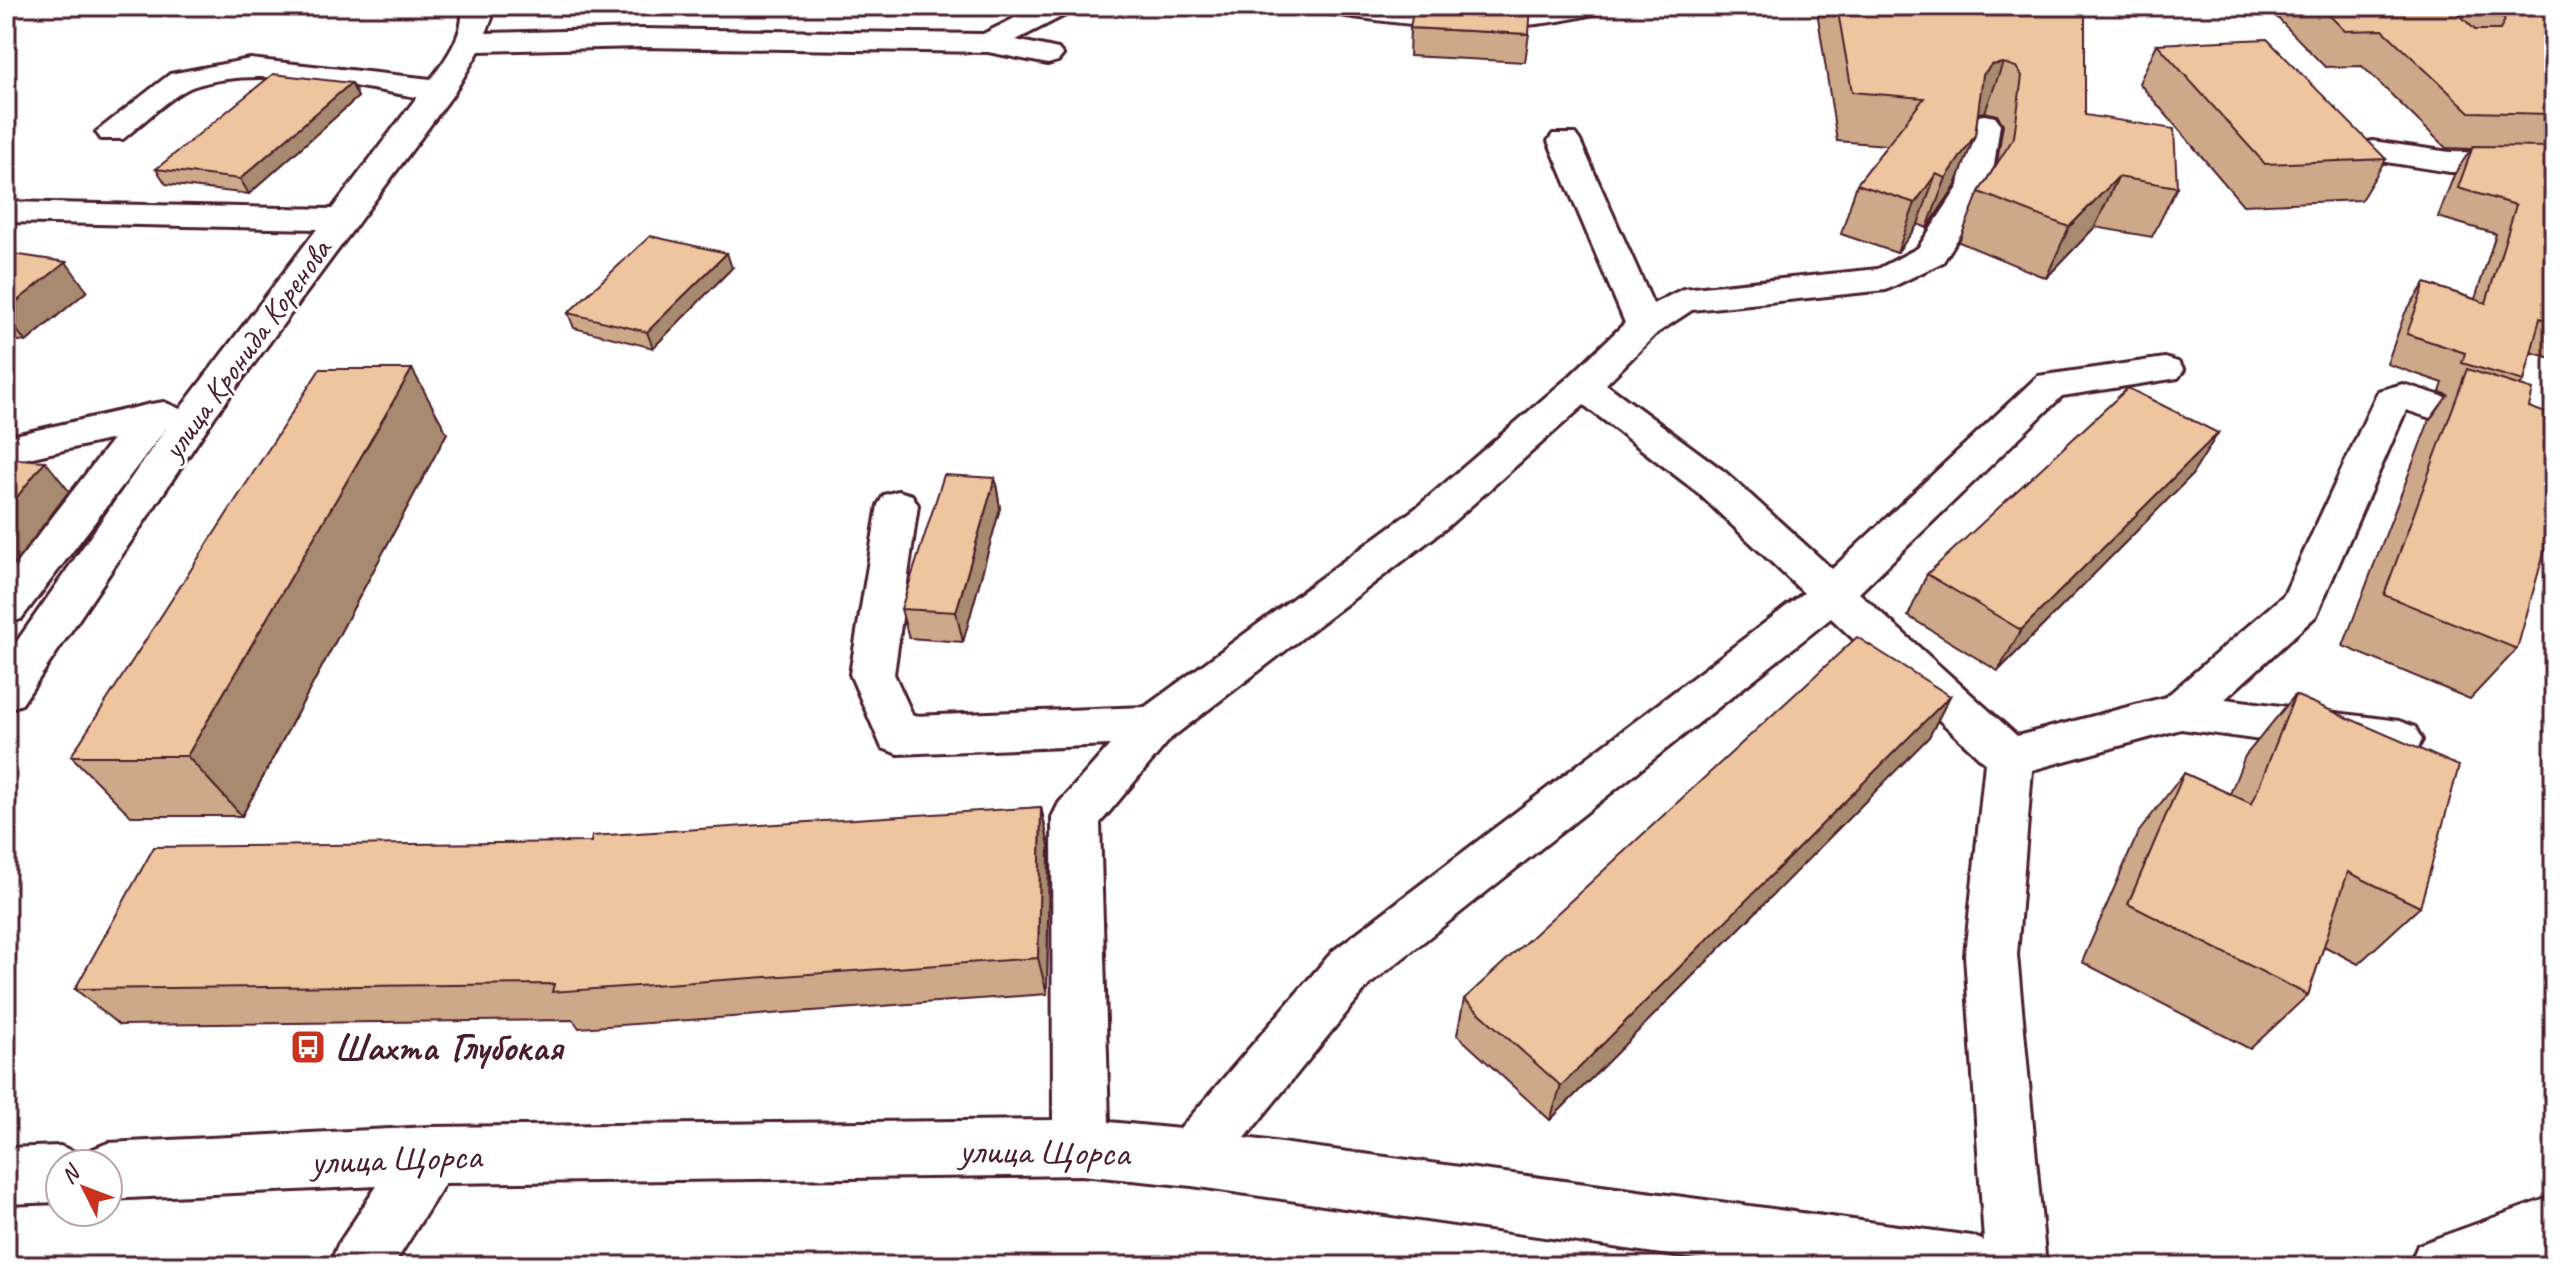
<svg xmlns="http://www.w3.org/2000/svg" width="2560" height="1272" viewBox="0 0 2560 1272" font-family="Caveat,sans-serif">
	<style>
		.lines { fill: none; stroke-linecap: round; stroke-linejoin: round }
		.minor-casing { stroke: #4a1f2b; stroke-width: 6 }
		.minor { fill: #fff; fill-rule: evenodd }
		.wall { fill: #cea989; stroke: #4a1f2b; stroke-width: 2 }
		.shaded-wall { fill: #a78a6f; stroke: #4a1f2b; stroke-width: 2 }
		.building { fill: #efc59f; stroke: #4a1f2b; stroke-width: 2 }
		.labels { text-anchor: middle; stroke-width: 6; stroke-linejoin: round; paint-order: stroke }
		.street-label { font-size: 32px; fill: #4a1f2b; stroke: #fff }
		.near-poi-label { font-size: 38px; font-weight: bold; fill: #4a1f2b; stroke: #fff; text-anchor: start }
		.near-street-label { font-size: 38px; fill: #4a1f2b; stroke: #fff }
	</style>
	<rect width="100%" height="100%" fill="#fff"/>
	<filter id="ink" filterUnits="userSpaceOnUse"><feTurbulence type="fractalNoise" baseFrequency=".0125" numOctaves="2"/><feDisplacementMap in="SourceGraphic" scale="16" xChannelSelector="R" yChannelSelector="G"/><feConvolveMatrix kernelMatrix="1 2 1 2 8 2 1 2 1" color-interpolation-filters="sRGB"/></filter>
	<g filter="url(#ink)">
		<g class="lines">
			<defs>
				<path id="minor" d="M 461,6 L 489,6 L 492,18 L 486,33 L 641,29 L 983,34 L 1039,6 L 1075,6 L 1071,12 L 1016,40 L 1058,49 L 1063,55 L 1058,61 L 1048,64 L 988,52 L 641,47 L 479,51 L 454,93 L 215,416 L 22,704 L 6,710 L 6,657 L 167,427 L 21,619 L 6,624 L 6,577 L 113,439 L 6,463 L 6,437 L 151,404 L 164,402 L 180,409 L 317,229 L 6,222 L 6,202 L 332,209 L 417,97 C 352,86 255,64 192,87 C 172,95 141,125 123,139 L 101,139 L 96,132 L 170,74 L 250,59 L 431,79 C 446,60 467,30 461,6 Z
					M 1319,6 L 1496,12 L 1605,6 L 1601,12 C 1510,36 1425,28 1333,14 L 1323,12 Z
					M 1984,115 L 1995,117 L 2000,124 L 1991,186 L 1943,262 L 1886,290 L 1692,310 L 1657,333 L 1606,384 L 1725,472 L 1832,569 L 2038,376 L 2165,358 L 2178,362 L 2184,370 L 2178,378 L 2062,396 L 1859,593 L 2017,736 L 2166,697 L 2284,595 L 2378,391 L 2403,384 L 2529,423 L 2554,427 L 2554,453 L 2512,445 L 2406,410 L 2316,616 L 2225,699 L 2399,721 L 2415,727 L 2422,740 L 2415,753 L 2399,759 L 2181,729 L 2032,770 L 2017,955 L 2046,1266 L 1744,1266 L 1192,1186 L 1081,1175 L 445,1183 L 393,1266 L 329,1266 L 338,1245 L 377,1186 L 108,1199 L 108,1164 L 60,1164 L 60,1202 L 6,1204 L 6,1148 L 60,1146 L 80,1154 L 83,1161 L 88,1151 L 108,1143 L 430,1127 L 1053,1120 L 1052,817 L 1059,803 L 1110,745 L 898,754 L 882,748 L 850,674 L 878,505 L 884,495 L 898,491 L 912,495 L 918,505 L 894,674 L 913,716 L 1145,707 L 1416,508 L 1570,376 L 1625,323 L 1548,141 L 1553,134 L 1575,134 L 1580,141 L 1653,304 L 1683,289 L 1878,269 L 1918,248 L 1959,186 L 1968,124 L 1973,117 ZM 1584,405 L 1697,492 L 1804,593 L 1333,951 L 1180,1129 L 1109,1122 L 1100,823 L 1171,738 L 1446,528 ZM 1831,618 L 1985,763 L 1965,955 L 1984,1241 L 1972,1236 L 1245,1138 L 1369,985 Z
					M 2372,141 L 2450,152 L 2554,154 L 2554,174 L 2450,172 L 2361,158 L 2356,151 L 2361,144 Z
					M 2554,1196 L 2554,1254 L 2522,1266 L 2409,1266 L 2418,1245 Z"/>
			</defs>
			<!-- minor casing -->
			<use href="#minor" class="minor-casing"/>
			<!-- minor -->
			<use href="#minor" class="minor"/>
		</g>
		<!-- wall -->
		<path class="wall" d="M 1821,6 L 2085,6 L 2085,115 L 2177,187 L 2152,237 L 2095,227 L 2046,278 L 1959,242 L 1979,192 L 1997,163 L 2003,124 L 1997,115 L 1985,112 L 1978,113 L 1975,135 L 1956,185 L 1927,228 L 1918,224 L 1897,253 L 1841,234 L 1857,184 L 1887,145 L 1837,141 L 1818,17 Z
			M 2266,6 L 2554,6 L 2554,359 L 2531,352 L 2524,381 L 2520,386 L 2529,407 L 2517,649 L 2470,699 L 2343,646 L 2429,421 L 2448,395 L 2440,392 L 2443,383 L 2387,364 L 2405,313 L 2425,283 L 2475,299 L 2496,234 L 2438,217 L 2454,175 L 2471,149 L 2446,148 L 2362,66 L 2325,67 Z
			M 1410,28 L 1529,34 L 1525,62 L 1409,56 Z
			M 2157,44 L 2386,159 L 2361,200 L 2243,205 L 2139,83 Z
			M 351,83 L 358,97 L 249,194 L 166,184 L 156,169 Z
			M 6,253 L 87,291 L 26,342 L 6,339 Z
			M 732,268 L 653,348 L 574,328 L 568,313 Z
			M 447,433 L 242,816 L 131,816 L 71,756 Z
			M 2218,433 L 2192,475 L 1998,671 L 1908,616 L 1927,574 Z
			M 995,478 L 1000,508 L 963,642 L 909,638 L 901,609 Z
			M 2295,695 L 2420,907 L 2358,964 L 2324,946 L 2308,995 L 2250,1049 L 2082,962 L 2138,833 L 2184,773 L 2230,794 L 2245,756 Z
			M 1950,696 L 1929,737 L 1550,1120 L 1457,1035 L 1464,999 Z
			M 1041,807 L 1049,846 L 1047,994 L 579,1028 L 573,1020 L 119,1025 L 75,989 L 591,842 Z"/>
		<!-- shaded-wall -->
		<path class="shaded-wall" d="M 2003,63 L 1985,112 L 1972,114 L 1983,75 L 1991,65 Z
			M 351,83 L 358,97 L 249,194 L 240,179 Z
			M 1975,135 L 1956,185 L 1927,228 L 1946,178 Z
			M 1936,174 L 1918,224 L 1897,253 L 1915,203 Z
			M 2118,177 L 2095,227 L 2046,278 L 2069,227 Z
			M 727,253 L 732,268 L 653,348 L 647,332 Z
			M 66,262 L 87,291 L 26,342 L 6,316 L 6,310 Z
			M 412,369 L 447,433 L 242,816 L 187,756 Z
			M 2218,433 L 2192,475 L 1998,671 L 2021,630 Z
			M 45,461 L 69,491 L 6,575 L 6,511 Z
			M 995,478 L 1000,508 L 963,642 L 956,612 Z
			M 1950,696 L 1929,737 L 1550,1120 L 1561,1086 Z
			M 1041,807 L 1049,846 L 1047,994 L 1038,958 Z"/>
		<!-- building -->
		<path class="building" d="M 1414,6 L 1531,6 L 1529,34 L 1410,28 Z
			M 1837,6 L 2085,6 L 2085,115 L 2174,129 L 2177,187 L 2118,177 L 2069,227 L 1979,192 L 2014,137 L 2022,76 L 2016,67 L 2003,63 L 1991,65 L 1983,75 L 1975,135 L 1946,178 L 1936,174 L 1915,203 L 1857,184 L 1924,98 L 1852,92 Z
			M 2320,6 L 2451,6 L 2475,30 L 2500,30 L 2505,20 L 2490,6 L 2554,6 L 2554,114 L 2470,112 L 2383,30 L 2345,31 Z
			M 2267,39 L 2386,159 L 2265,164 L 2157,44 Z
			M 273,74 L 351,83 L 240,179 L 156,169 Z
			M 2473,146 L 2554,147 L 2554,322 L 2540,318 L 2524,381 L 2462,363 L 2465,353 L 2407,334 L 2425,283 L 2486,303 L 2516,205 L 2458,188 Z
			M 650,236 L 727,253 L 647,332 L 568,313 Z
			M 6,253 L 66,262 L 6,310 Z
			M 320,369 L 412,369 L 187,756 L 71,756 Z
			M 2467,369 L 2533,390 L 2529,407 L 2554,416 L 2554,517 L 2517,649 L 2384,595 Z
			M 2128,388 L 2218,433 L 2021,630 L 1927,574 Z
			M 6,458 L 45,461 L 6,511 Z
			M 944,475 L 995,478 L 956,612 L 901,609 Z
			M 1857,637 L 1950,696 L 1561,1086 L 1464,999 Z
			M 2295,695 L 2459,766 L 2420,907 L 2348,872 L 2308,995 L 2128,904 L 2184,773 L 2252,804 Z
			M 1041,807 L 1038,958 L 552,992 L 554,984 L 75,989 L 154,847 L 591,842 L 592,836 Z"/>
	</g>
	<!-- icons -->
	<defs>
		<symbol id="bus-square" viewBox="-11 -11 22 22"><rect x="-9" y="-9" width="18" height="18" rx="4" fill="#c8321e" stroke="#fff"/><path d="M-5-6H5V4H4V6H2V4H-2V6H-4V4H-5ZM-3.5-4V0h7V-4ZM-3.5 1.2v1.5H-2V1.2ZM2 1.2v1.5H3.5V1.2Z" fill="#fff"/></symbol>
	</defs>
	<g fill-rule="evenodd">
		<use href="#bus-square" x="288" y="1027" width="40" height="40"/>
	</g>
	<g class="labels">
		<!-- street labels -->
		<g class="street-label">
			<text transform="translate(246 349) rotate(-54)" y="11">улица Кронида Коренова</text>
		</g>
		<!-- near-poi labels -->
		<g class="near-poi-label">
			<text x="334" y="1060">Шахта Глубокая</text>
		</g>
		<!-- near-street labels -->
		<g class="near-street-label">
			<text transform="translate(1044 1151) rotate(1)" y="13">улица Щорса</text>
			<text transform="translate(396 1158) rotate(-2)" y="13">улица Щорса</text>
		</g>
	</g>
	<!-- margin -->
	<rect width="2560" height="1272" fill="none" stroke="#fff" stroke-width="32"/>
	<rect x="16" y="16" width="2528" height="1240" fill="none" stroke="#4a1f2b" stroke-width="3" filter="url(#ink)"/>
	<!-- north arrow -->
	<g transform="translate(84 1188) rotate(312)"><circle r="38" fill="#ffffff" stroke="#b7a5aa" stroke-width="2"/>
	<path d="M0-6L14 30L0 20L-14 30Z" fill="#c8321e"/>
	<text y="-12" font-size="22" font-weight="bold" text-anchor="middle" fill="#4a1f2b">N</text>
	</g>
</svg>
